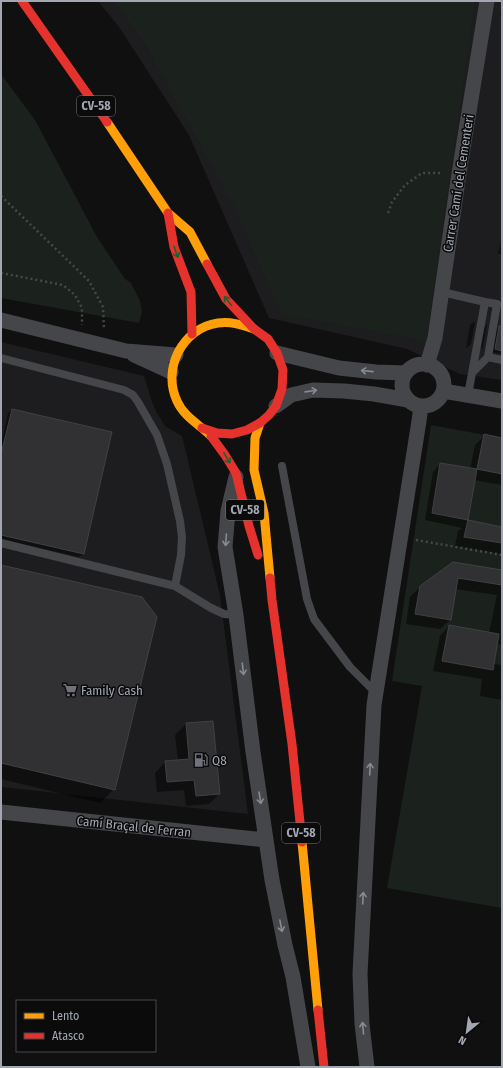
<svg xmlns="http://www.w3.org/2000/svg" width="503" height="1068" viewBox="0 0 503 1068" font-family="'Fira Sans Condensed',sans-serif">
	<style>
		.built { fill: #1d1d1f }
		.green { fill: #1b211c }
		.shadow { fill: #0007 }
		.building { fill: #313133; stroke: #404144 }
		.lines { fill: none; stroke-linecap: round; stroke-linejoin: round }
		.path { stroke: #47484b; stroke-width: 2.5; stroke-dasharray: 2 3; stroke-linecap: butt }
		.lane { stroke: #454649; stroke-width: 8 }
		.street { stroke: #454649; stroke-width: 15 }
		.slow { stroke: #ff9f0a; stroke-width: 9 }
		.jam { stroke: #e5322d; stroke-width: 9 }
		.oneway { stroke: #1e6030 }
		.oneway2 { stroke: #868a92 }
		.labels { text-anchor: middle; stroke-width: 3; stroke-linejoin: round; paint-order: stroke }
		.shield { fill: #0b0b0c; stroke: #757880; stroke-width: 1 }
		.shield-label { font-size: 12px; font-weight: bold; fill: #a2a7b1 }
		.street-label { font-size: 13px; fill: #a2a7b1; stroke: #0b0b0c }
		.poi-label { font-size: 13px; fill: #a2a7b1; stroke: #0b0b0c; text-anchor: start }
	</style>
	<rect width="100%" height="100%" fill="#101011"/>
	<!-- built -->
	<path class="built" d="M 98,1 L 502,1 L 502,380 L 460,374 L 407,349 L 269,318 L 189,135 L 119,27 Z
		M 1,342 L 144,376 L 153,405 L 157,413 L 165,426 L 182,436 L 220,595 L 248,814 L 1,787 Z"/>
	<!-- green -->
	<path class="green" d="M 114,1 L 475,1 L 426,341 L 282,314 L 229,197 L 145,43 Z
		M 1,74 L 35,120 L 97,237 L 125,279 L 131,283 L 140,301 L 142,312 L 139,323 L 1,298 Z
		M 431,425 L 502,438 L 502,908 L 387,888 L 422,686 L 392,681 Z"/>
	<!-- shadow -->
	<path class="shadow" d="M 502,5 L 502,16 L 500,15 Z
		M 502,234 L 502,254 L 498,254 Z
		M 474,322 L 475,322 L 471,344 L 466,348 L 470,325 Z
		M 487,324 L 483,347 L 480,350 L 484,328 Z
		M 499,327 L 502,327 L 502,354 L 492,352 L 496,330 Z
		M 12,410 L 111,433 L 83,554 L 79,557 L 1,539 L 1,445 L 8,413 Z
		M 484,436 L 502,439 L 502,485 L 474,480 L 466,521 L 502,528 L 502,554 L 455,546 L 458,531 L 462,528 L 425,520 L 433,472 L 440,464 L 470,469 L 475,445 Z
		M 453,563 L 502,571 L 502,645 L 496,644 L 493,664 L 502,665 L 502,700 L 480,696 L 482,679 L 433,671 L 440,636 L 449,626 L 489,633 L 497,595 L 455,589 L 450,620 L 440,629 L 406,624 L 410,597 L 421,586 Z
		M 1,566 L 114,789 L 100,803 L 1,779 Z
		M 212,722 L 219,794 L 209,804 L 186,806 L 184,790 L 157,792 L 155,773 L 165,762 L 178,761 L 175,735 L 186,724 Z"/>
	<!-- building -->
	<path class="building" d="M 499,326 L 502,326 L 502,351 L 495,349 Z
		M 12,409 L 112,432 L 84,554 L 1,535 L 1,454 Z
		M 484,434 L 502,438 L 502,474 L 477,469 Z
		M 440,463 L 477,469 L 468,520 L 432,513 Z
		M 468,520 L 502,527 L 502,543 L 464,537 Z
		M 453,562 L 502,570 L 502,585 L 458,578 L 451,620 L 415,614 L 420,586 Z
		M 1,565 L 142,597 L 157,617 L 115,790 L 1,763 Z
		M 449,625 L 499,634 L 493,670 L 442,661 Z
		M 213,721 L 220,794 L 196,796 L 194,780 L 167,782 L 165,761 L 189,759 L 186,723 Z"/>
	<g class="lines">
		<!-- path -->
		<path class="path" d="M 1,196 L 89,281 L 103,307 L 104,329
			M 388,213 L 392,202 L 405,185 L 422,173 L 443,173
			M 1,273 L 63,285 L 75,295 L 82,308 L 82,325
			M 416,540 L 502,555"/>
		<!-- lane -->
		<path class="lane" d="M 442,292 L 485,302 L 468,395
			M 488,357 L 502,360
			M 1,358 L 124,390 L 133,395 L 138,402 L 157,435 L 167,464 L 180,521 L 182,537 L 181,555 L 175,586
			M 473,372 L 488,357 L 497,304 L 485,302
			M 282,466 L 307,599 L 314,619 L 350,667 L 376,693
			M 1,543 L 175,586 L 211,608 L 224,614 L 236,615"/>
		<!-- street -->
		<path class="street" d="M 1,320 L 126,351 L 176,355
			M 277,353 L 339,368 L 376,372 L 406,373
			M 134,355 L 171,372
			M402 385a21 21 0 1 1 42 0a21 21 0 1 1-42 0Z
			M 427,365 L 435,338 L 460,167 L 487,1
			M 443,391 L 502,401
			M 276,406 L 291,395 L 313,390 L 344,391 L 374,394 L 408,400
			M 236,477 L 228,511 L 225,547 L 236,615 L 253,752 L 272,880 L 285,945 L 293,977 L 308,1067
			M 1,812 L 266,840
			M 367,1067 L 362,1024 L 360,974 L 374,705 L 419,421 L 421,406"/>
		<!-- slow -->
		<path class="slow" d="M 107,122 L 168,213 L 190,232 L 207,264
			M 260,423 L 255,438 L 254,470 L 264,513 L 270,578
			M 211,436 C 199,424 184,417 177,401 C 162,369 182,328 218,323 C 231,321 242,325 254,329
			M 302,842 L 318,1010"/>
		<!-- jam -->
		<path class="jam" d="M 22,1 L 107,122
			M 168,213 L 174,247 L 191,292 L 192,334
			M 202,428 L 217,433 L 232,434 L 247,430 L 260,423 L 269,415 L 276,406 L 282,389 L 283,370 L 277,353 L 268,339 L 254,329 L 226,299 L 207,264
			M 211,436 L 225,455 L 236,473 L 249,526 L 258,555
			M 270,578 L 272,600 L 292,744 L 302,842
			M 318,1010 L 324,1067"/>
	</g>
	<!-- one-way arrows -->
	<defs><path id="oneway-shaft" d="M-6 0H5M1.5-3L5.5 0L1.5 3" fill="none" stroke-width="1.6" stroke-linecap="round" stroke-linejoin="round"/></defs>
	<g class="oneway">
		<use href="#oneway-shaft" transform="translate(176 252) rotate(71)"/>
		<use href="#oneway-shaft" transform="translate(228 301) rotate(-128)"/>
		<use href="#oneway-shaft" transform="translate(227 458) rotate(60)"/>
	</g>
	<g class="oneway2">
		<use href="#oneway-shaft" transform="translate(367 371) rotate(-174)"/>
		<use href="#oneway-shaft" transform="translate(311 391) rotate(-8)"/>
		<use href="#oneway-shaft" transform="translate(226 540) rotate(94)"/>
		<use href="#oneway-shaft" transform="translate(243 669) rotate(83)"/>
		<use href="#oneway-shaft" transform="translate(370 769) rotate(-87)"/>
		<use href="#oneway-shaft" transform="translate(260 798) rotate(81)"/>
		<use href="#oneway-shaft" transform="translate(363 898) rotate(-87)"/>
		<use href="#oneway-shaft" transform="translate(281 926) rotate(79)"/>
		<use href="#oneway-shaft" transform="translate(363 1028) rotate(-95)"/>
	</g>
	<!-- icons -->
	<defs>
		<symbol id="supermarket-bare" viewBox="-9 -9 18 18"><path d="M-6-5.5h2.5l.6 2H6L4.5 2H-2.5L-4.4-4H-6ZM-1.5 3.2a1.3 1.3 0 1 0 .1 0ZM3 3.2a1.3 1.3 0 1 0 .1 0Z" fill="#6f7279" stroke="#0b0b0c" stroke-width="2.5" paint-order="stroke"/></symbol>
		<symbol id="fuel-bare" viewBox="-9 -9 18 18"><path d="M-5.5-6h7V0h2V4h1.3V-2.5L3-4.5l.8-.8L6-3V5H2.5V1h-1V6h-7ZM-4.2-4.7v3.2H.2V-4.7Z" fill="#6f7279" stroke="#0b0b0c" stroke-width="2.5" paint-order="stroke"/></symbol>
	</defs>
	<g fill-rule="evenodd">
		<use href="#supermarket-bare" x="60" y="680" width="20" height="20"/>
		<use href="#fuel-bare" x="191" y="750" width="20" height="20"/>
	</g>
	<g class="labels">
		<!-- shield labels -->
		<g class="shield">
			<rect x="77" y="96" width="38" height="20" rx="3"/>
			<rect x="226" y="500" width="38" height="20" rx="3"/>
			<rect x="282" y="823" width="38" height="20" rx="3"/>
		</g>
		<g class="shield-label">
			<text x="96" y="110">CV-58</text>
			<text x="245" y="514">CV-58</text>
			<text x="301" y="837">CV-58</text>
		</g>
		<!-- street labels -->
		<g class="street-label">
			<text transform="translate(458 183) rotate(-81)" y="5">Carrer Camí del Cementeri</text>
			<text transform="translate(134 826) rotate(6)" y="5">Camí Braçal de Ferran</text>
		</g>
		<!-- poi labels -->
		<g class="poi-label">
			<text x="81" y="695">Family Cash</text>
			<text x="212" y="765">Q8</text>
		</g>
	</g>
	<!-- border -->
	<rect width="503" height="1068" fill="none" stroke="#a2a7b1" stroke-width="4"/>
	<!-- legend -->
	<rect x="16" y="1000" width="140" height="52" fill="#0b0b0c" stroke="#47494e"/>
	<rect x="24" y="1013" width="20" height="6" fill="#ff9f0a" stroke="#47494e"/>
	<text x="52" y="1020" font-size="12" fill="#a2a7b1">Lento</text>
	<rect x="24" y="1033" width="20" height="6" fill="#e5322d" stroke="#47494e"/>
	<text x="52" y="1040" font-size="12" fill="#a2a7b1">Atasco</text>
	<!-- north arrow -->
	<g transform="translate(467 1032) rotate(209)" stroke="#0b0b0c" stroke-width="3" paint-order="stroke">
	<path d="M0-3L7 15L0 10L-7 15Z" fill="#a2a7b1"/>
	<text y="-6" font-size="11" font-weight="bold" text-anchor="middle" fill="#a2a7b1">N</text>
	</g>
</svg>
